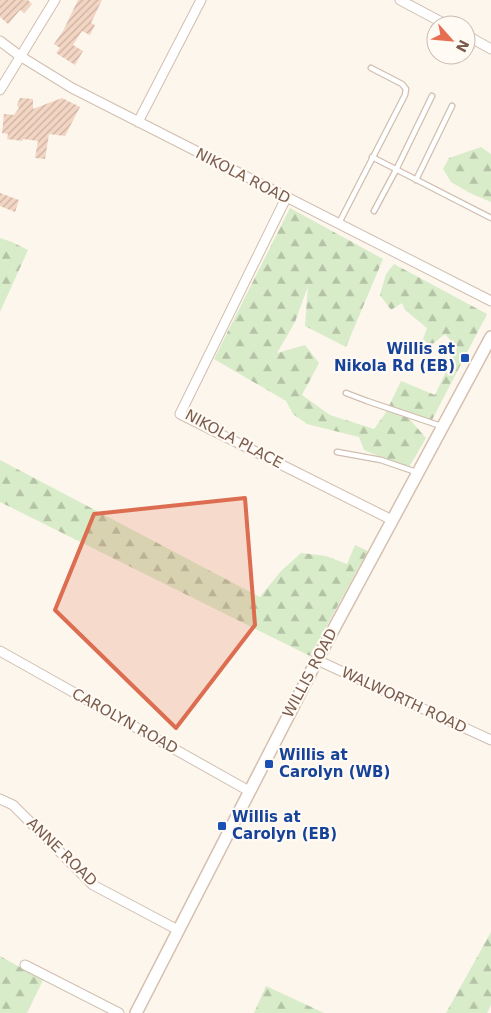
<svg xmlns="http://www.w3.org/2000/svg" width="491" height="1013" viewBox="0 0 491 1013" font-family="'DejaVu Sans',sans-serif">
	<style>
		.forest { fill: url(#forest-firs) }
		.building { fill: url(#building-hatch) }
		.lines { fill: none; stroke-linecap: round; stroke-linejoin: round }
		.lane-casing { stroke: #d1beb0; stroke-width: 7 }
		.street-casing { stroke: #d1beb0; stroke-width: 11 }
		.secondary-casing { stroke: #d6c0b0; stroke-width: 14 }
		.lane { stroke: #fff; stroke-width: 4.5 }
		.street { stroke: #fff; stroke-width: 9 }
		.secondary { stroke: #fff; stroke-width: 11 }
		.marked { fill: #dc6d51; fill-opacity: 0.2; stroke: #dc6d51; stroke-width: 4; stroke-linejoin: round }
		.transit-dot { fill: #1a4fb4; stroke: #fffaf3; stroke-width: 2 }
		.labels { text-anchor: middle; stroke-width: 4.5; stroke-linejoin: round; paint-order: stroke }
		.street-label { font-size: 15px; fill: #7a5c4d; stroke: #fffaf3 }
		.transit-label { font-size: 15px; font-weight: bold; fill: #164399; stroke: #fffaf3; text-anchor: start }
	</style>
	<defs>
		<pattern id="forest-firs" width="22" height="20" patternUnits="userSpaceOnUse" patternTransform="scale(1.25)"><rect width="22" height="20" fill="#d8ecc9"/><path d="M5 1l3.5 6h-7zM16 11l3.5 6h-7z" fill="#b4c2a5"/></pattern>
		<pattern id="building-hatch" width="6" height="6" patternUnits="userSpaceOnUse" patternTransform="scale(1.25)"><rect width="6" height="6" fill="#f3d5c3"/><path d="M-1 1l2-2M0 6l6-6M5 7l2-2" fill="none" stroke="#cab0a1"/></pattern>
	</defs>
	<rect width="100%" height="100%" fill="#fdf6ec"/>
	<!-- forest -->
	<path class="forest" d="M 481,147 L 491,154 L 491,202 L 470,193 L 451,182 L 443,169 L 449,158 Z
		M 290,208 L 383,259 L 346,347 L 305,326 L 308,286 L 295,322 L 277,353 L 305,345 L 319,363 L 302,395 L 330,415 L 374,429 L 385,414 L 401,381 L 435,395 L 457,348 L 445,334 L 430,346 L 423,339 L 427,328 L 405,310 L 402,303 L 391,310 L 380,295 L 386,274 L 394,264 L 487,314 L 432,420 L 404,413 L 426,438 L 408,469 L 364,450 L 359,437 L 307,424 L 293,414 L 286,401 L 214,359 Z
		M 0,238 L 12,242 L 28,250 L 0,312 Z
		M 0,460 L 260,597 L 281,571 L 301,553 L 326,556 L 347,564 L 355,545 L 368,551 L 310,656 L 0,502 Z
		M 491,932 L 491,1005 L 487,1013 L 446,1013 Z
		M 0,956 L 43,980 L 27,1013 L 0,1013 Z
		M 266,986 L 324,1013 L 254,1013 Z"/>
	<!-- building -->
	<path class="building" d="M 0,0 L 28,0 L 32,4 L 24,13 L 20,10 L 8,24 L 0,17 Z
		M 78,0 L 102,0 L 91,23 L 95,25 L 90,35 L 82,31 L 73,45 L 83,51 L 75,65 L 56,53 L 60,48 L 54,44 L 63,31 Z
		M 20,98 L 33,99 L 33,109 L 62,98 L 80,107 L 65,136 L 49,134 L 45,159 L 35,158 L 38,141 L 23,139 L 22,141 L 7,139 L 8,134 L 2,133 L 4,114 L 14,115 L 19,108 L 17,105 Z
		M 0,193 L 19,200 L 15,212 L 0,206 Z"/>
	<g class="lines">
		<defs>
			<path id="lane" d="M 372,157 L 491,218
				M 416,180 L 452,106
				M 374,211 L 396,170 L 432,96
				M 339,223 L 405,95 L 406,89 L 402,84 L 371,68
				M 346,393 L 367,401 L 441,426
				M 337,452 L 381,460 L 416,472"/>
			<path id="street" d="M 400,0 L 447,25
				M 466,35 L 491,49
				M 0,41 L 20,56 L 72,88 L 491,301
				M 0,90 L 55,0
				M 138,122 L 201,0
				M 286,198 L 180,414 L 392,520
				M 0,651 L 249,791
				M 317,660 L 491,740
				M 0,799 L 13,805 L 93,885 L 178,930
				M 25,965 L 119,1013"/>
			<path id="secondary" d="M 136,1013 L 317,660 L 491,337"/>
		</defs>
		<!-- lane casing -->
		<use href="#lane" class="lane-casing"/>
		<!-- street casing -->
		<use href="#street" class="street-casing"/>
		<!-- secondary casing -->
		<use href="#secondary" class="secondary-casing"/>
		<!-- lane -->
		<use href="#lane" class="lane"/>
		<!-- street -->
		<use href="#street" class="street"/>
		<!-- secondary -->
		<use href="#secondary" class="secondary"/>
	</g>
	<!-- marked area -->
	<path class="marked" d="M 245,498 L 255,625 L 176,728 L 55,610 L 94,514 Z"/>
	<!-- markers -->
	<g class="transit-dot">
		<rect x="460" y="353" width="10" height="10" rx="2.5"/>
		<rect x="264" y="759" width="10" height="10" rx="2.5"/>
		<rect x="217" y="821" width="10" height="10" rx="2.5"/>
	</g>
	<g class="labels">
		<!-- street labels -->
		<g class="street-label">
			<text transform="translate(243 176) rotate(27)" y="5">NIKOLA ROAD</text>
			<text transform="translate(234 439) rotate(28)" y="5">NIKOLA PLACE</text>
			<text transform="translate(310 673) rotate(-62)" y="5">WILLIS ROAD</text>
			<text transform="translate(404 700) rotate(25)" y="5">WALWORTH ROAD</text>
			<text transform="translate(125 721) rotate(29)" y="5">CAROLYN ROAD</text>
			<text transform="translate(62 852) rotate(44)" y="5">ANNE ROAD</text>
		</g>
		<!-- transit labels -->
		<g class="transit-label">
			<text x="455" y="354" text-anchor="end">Willis at<tspan x="455" dy="17">Nikola Rd (EB)</tspan></text>
			<text x="279" y="760">Willis at<tspan x="279" dy="17">Carolyn (WB)</tspan></text>
			<text x="232" y="822">Willis at<tspan x="232" dy="17">Carolyn (EB)</tspan></text>
		</g>
	</g>
	<!-- north arrow -->
	<g transform="translate(451 40) rotate(117)"><circle r="24" fill="#fffaf3" stroke="#cabbb1"/>
	<path d="M0-4L9 19L0 12L-9 19Z" fill="#e76f51"/>
	<text y="-8" font-size="14" font-weight="bold" text-anchor="middle" fill="#7a5c4d">N</text>
	</g>
</svg>
